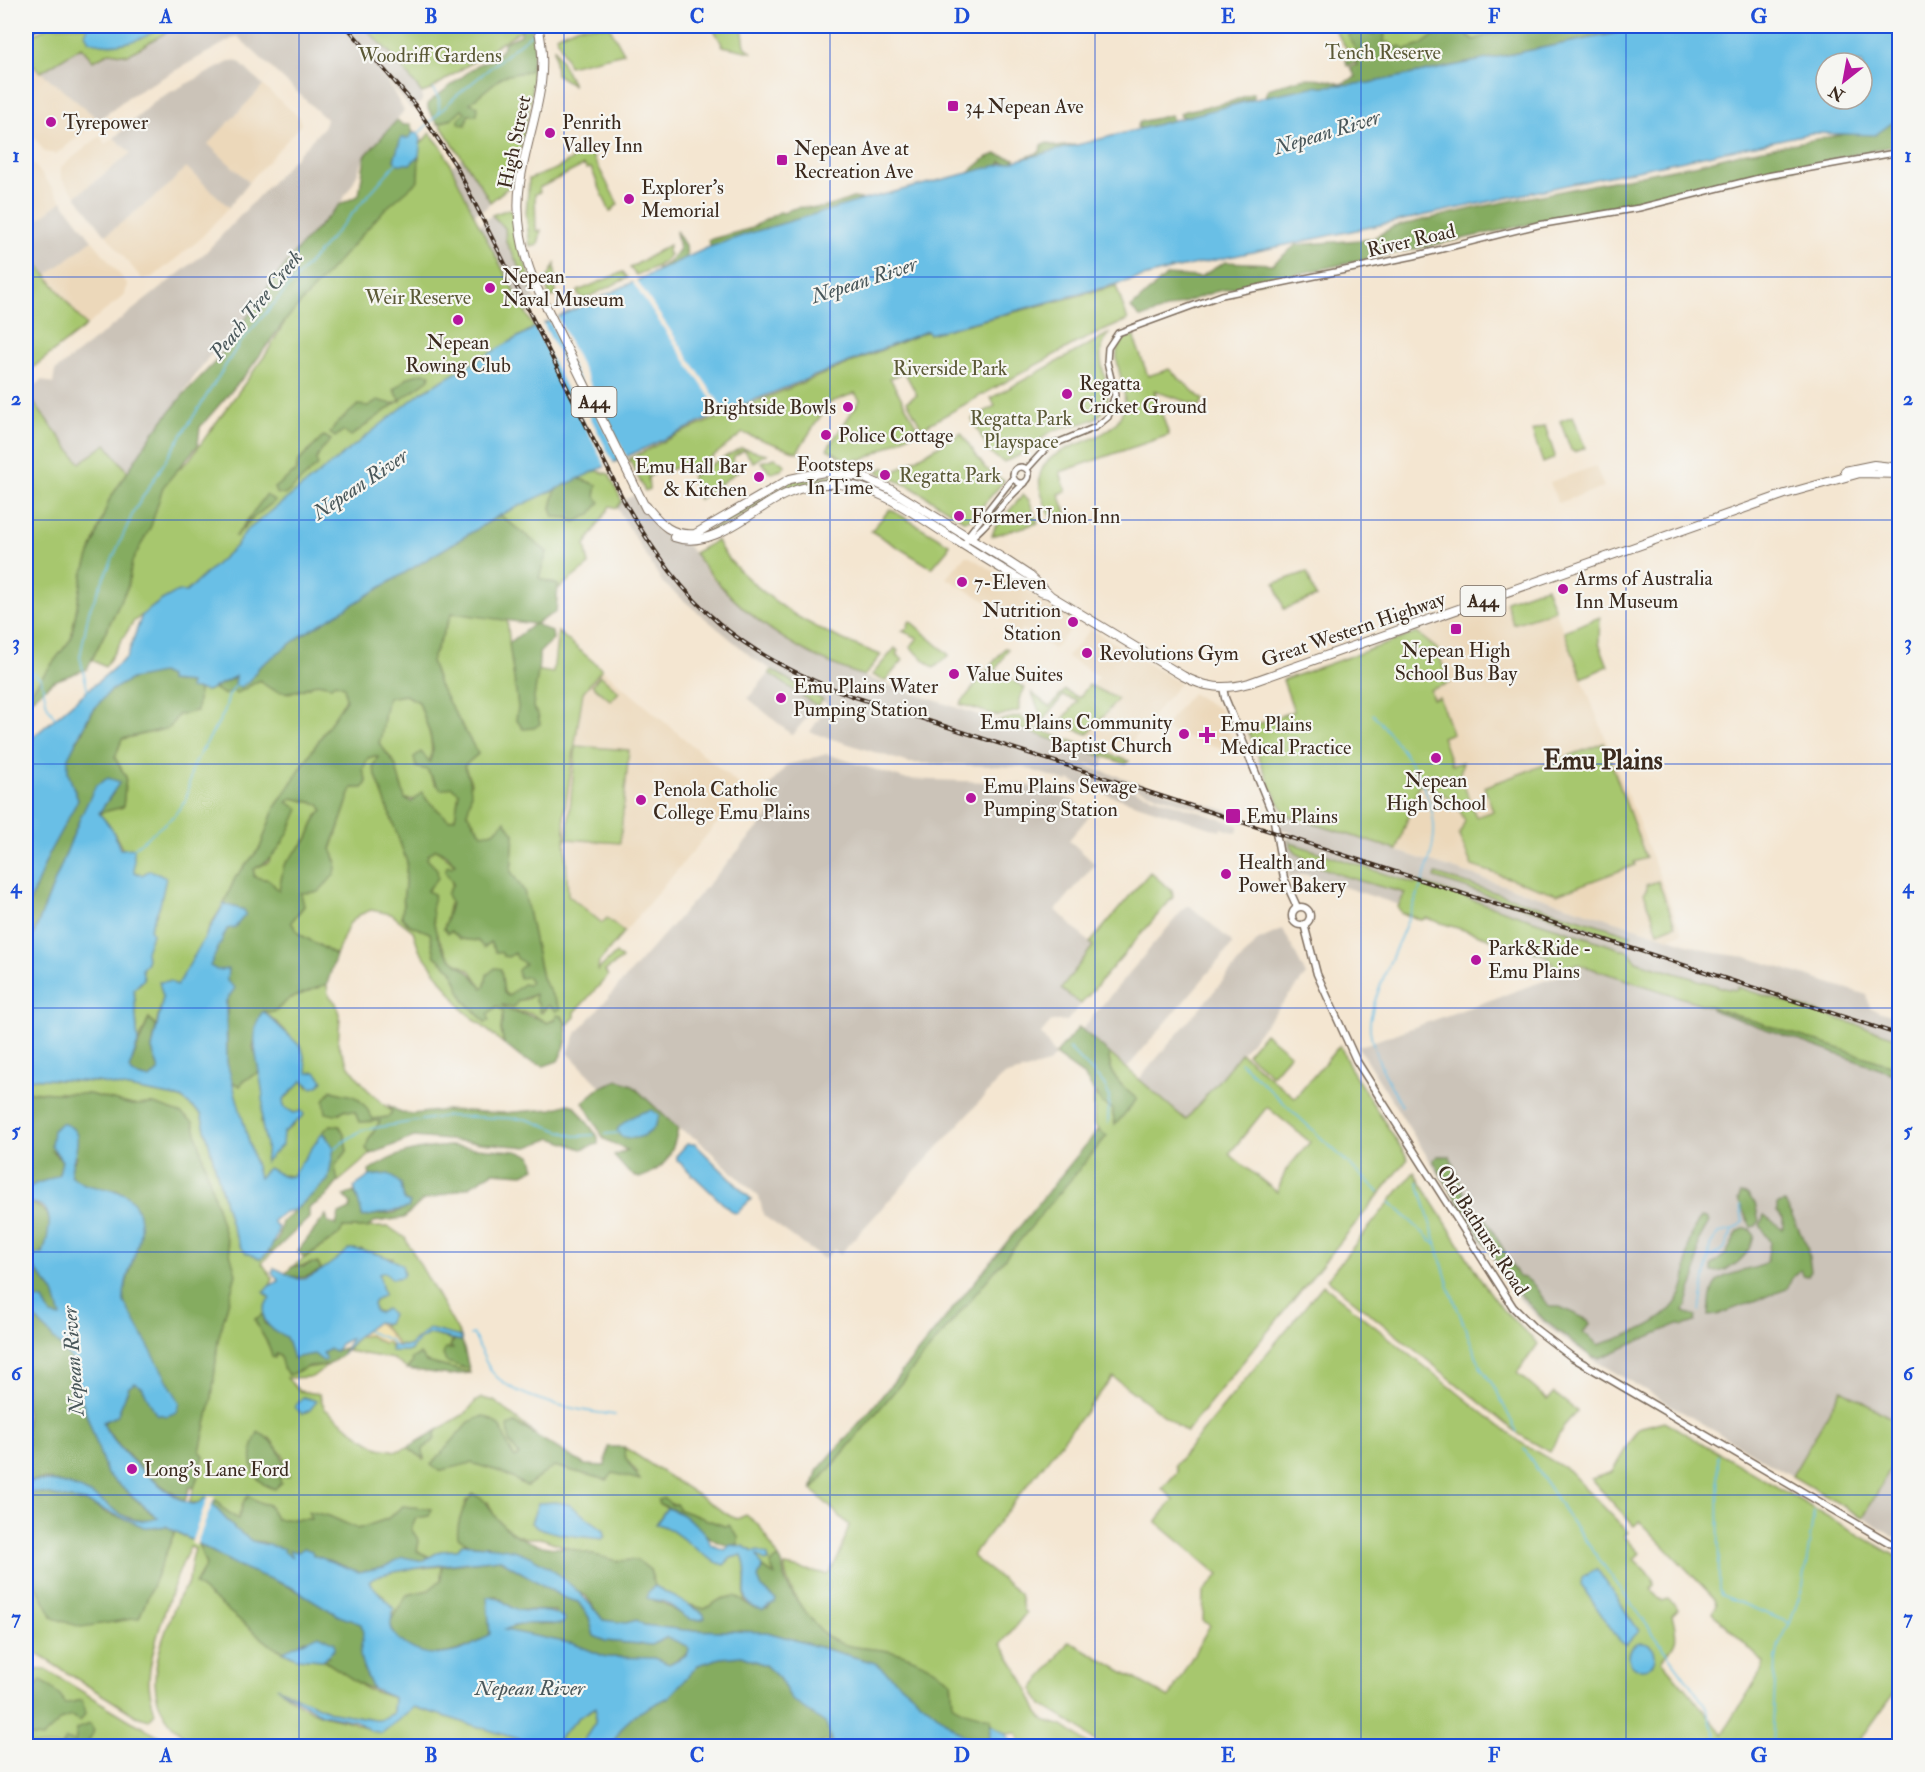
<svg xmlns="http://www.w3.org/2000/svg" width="1925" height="1772" viewBox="0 0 1925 1772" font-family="'IM FELL Double Pica',serif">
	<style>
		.built { fill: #ecd8ba }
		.industrial { fill: #cbc3b8 }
		.green { fill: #a7c76e; stroke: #717846; stroke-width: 1.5; fill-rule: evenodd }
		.forest { fill: #85ac61; stroke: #606b40; stroke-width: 1.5; fill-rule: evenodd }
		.sand { fill: #eeda9e; stroke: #94825e; stroke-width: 1.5 }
		.water { fill: #69bfe6; stroke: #527482; stroke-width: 1.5; fill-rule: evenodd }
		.pier { fill: #f4e6d1 }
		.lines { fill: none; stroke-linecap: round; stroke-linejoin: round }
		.stream { stroke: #69bfe6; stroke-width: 1.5 }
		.tertiary-casing { stroke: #7c6c5d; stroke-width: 8 }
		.secondary-casing { stroke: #7c6c5d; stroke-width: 9 }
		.primary-casing { stroke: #7c6c5d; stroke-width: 10 }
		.trunk-casing { stroke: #7c6c5d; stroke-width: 10 }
		.tertiary { stroke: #fff; stroke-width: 5 }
		.secondary { stroke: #fff; stroke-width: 6 }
		.primary { stroke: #fff; stroke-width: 7 }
		.trunk { stroke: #fff; stroke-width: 8 }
		.rail-casing { stroke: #3b2a1e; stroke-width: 4 }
		.rail { stroke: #f6f6f2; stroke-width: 1.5; stroke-dasharray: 4.5; stroke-linecap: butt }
		.grid { fill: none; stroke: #1d4ed8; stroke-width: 1.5; stroke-opacity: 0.55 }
		.poi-dot { fill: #b5179e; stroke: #f6f6f2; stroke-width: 2 }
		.labels { text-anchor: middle; stroke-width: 4.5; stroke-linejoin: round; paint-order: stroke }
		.shield { fill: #f6f6f2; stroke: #73675e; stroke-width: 1.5 }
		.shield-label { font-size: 18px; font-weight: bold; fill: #3b2a1e }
		.park-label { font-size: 20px; fill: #5b5936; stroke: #f6f6f2 }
		.poi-label { font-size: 20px; fill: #3b2a1e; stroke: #f6f6f2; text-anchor: start }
		.street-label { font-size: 20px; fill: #3b2a1e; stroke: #f6f6f2 }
		.water-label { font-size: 21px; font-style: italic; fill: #49575a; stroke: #f6f6f2 }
		.district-label { font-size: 26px; font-weight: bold; fill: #3b2a1e; stroke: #f6f6f2 }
		.neatline { fill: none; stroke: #1d4ed8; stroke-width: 2 }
		.grid-label { font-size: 20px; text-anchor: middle; font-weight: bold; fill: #1d4ed8 }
	</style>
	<rect width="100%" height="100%" fill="#f6f6f2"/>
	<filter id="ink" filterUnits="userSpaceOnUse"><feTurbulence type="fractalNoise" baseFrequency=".0167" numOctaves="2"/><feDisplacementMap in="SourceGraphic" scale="12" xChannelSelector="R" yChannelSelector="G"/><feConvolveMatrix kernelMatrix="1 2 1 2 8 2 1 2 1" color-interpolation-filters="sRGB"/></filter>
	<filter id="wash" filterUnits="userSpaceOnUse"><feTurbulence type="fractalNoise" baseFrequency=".008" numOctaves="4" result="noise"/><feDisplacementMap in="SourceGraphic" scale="24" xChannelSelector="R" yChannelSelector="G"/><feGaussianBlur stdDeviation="1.35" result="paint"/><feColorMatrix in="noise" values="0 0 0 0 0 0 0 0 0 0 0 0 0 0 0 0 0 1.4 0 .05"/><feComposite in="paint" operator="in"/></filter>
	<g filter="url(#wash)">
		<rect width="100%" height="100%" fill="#f4e6d1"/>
		<!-- built -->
		<path class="built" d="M 26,59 L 99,120 L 56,154 L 45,152 L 26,127 Z
			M 263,86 L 300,118 L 301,125 L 249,182 L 208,144 Z
			M 100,136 L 105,144 L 114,138 L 131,153 L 76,196 L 61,178 L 61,167 Z
			M 26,154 L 62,201 L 26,229 Z
			M 186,166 L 229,207 L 198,241 L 153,277 L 142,279 L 106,235 L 168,186 Z
			M 92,240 L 127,284 L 125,295 L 86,326 L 46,276 Z
			M 1596,466 L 1604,487 L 1558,503 L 1550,482 Z
			M 965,556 L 968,556 L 1075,620 L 1076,623 L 1054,649 L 1022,629 L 1013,640 L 1004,612 L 946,578 Z
			M 1506,601 L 1513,624 L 1555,610 L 1682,933 L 1669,938 L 1286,815 L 1271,788 L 1247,728 L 1294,711 L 1283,680 Z
			M 1091,629 L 1180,683 L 1127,747 L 1059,724 L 1099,677 L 1067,657 Z
			M 558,632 L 745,790 L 599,962 L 561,930 Z
			M 1192,693 L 1221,710 L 1238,755 L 1162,729 Z"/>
		<!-- industrial -->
		<path class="industrial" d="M 177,26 L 363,26 L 391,54 L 422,93 L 422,101 L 412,110 L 387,80 L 404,111 L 365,156 L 353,183 L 339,205 L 272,281 L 219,358 L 217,360 L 212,353 L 199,370 L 109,500 L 26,393 L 42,380 L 53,384 L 55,371 L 205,253 L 324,127 L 326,119 L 237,36 L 128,97 L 99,120 L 41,72 L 81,46 L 128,55 Z
			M 231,61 L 239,62 L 263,86 L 208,144 L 249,182 L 229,207 L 186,167 L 168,186 L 106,235 L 76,196 L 131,153 L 114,138 L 159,98 Z
			M 461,158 L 471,166 L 490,202 L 486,208 L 474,214 L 451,167 Z
			M 62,201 L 92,240 L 46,276 L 26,249 L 26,229 Z
			M 492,215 L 505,228 L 506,242 L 540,307 L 528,314 L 479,225 Z
			M 637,494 L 637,499 L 659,532 L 688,546 L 709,575 L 742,607 L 791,644 L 853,673 L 1105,757 L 1102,768 L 1088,764 L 1086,766 L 1246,817 L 1244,823 L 1084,772 L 1084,774 L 1239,825 L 1237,833 L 1222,828 L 1220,831 L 1084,787 L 1070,780 L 1067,782 L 1023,767 L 909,763 L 810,732 L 828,705 L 753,658 L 663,583 L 617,508 L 622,501 Z
			M 769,673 L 817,706 L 792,735 L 748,698 Z
			M 827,754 L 904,779 L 1019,783 L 1075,801 L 1089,816 L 1069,840 L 1095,864 L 1056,910 L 1093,946 L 1061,988 L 1081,1004 L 1067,1021 L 1052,1021 L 1041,1034 L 1055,1055 L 1048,1064 L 1003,1076 L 840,1254 L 835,1249 L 824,1259 L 764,1216 L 759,1197 L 697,1139 L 678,1129 L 632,1085 L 618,1080 L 601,1087 L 568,1053 L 576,1034 L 774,810 L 761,796 L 787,765 Z
			M 1278,813 L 1716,953 L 1746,957 L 1867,995 L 1870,1008 L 1899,1018 L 1899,1539 L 1592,1359 L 1546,1326 L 1519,1299 L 1502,1275 L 1358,1047 L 1586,966 L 1304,874 L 1289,877 L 1282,838 L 1289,839 L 1291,832 L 1281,829 Z
			M 1186,906 L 1190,906 L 1231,941 L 1232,945 L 1126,1069 L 1081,1030 Z
			M 1283,929 L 1306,975 L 1186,1120 L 1139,1079 L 1257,941 Z"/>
		<!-- green -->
		<path class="green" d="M 49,26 L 177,26 L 128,55 L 110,52 L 93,61 L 81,47 L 41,72 L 26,59 L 26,39 Z
			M 363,26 L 527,26 L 430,90 L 422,93 L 391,54 Z
			M 579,26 L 609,26 L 624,53 L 569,66 L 556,36 Z
			M 712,26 L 742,26 L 745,46 L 751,52 L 723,46 Z
			M 1332,26 L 1651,26 L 1369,83 Z
			M 554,47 L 573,85 L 556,74 Z
			M 529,48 C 541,87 520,146 511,185 L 490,202 C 475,174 456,151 440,124 Z
			M 430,133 L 443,149 L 479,225 L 534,328 L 422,392 L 246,532 L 236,546 L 186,592 L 162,600 L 133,622 L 105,667 L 92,660 L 128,586 L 126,559 L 159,486 L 189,460 L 266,354 L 294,306 L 390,179 Z
			M 589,149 L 618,204 L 610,212 L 591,168 L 587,169 L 584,165 L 539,188 L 540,192 L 535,194 L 536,231 L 541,231 L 538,245 L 530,247 L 526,213 L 529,179 L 556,169 Z
			M 509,209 L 513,214 L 516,237 L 534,288 L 532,290 L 506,242 L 505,228 L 492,215 Z
			M 669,245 L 668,253 L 670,254 C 663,266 648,270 636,275 L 630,268 Z
			M 36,262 L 86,326 L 26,373 L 26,270 Z
			M 555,264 L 556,296 L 549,297 L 546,281 Z
			M 623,272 L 628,278 L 584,299 L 578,295 L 578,291 Z
			M 1116,286 L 1128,320 L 1076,343 L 922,428 L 907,401 L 917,395 L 905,373 L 890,378 L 919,430 L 867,458 L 848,461 L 827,449 L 860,400 L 855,393 L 829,403 L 797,452 L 743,433 L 703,464 L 674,468 L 664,474 L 662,470 L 648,477 L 649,489 L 645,491 L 629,459 L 678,434 L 928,331 L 929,334 Z
			M 1110,333 C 1088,360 1113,377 1107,403 C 1100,429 1064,422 1049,433 C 1033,445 1024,456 1003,462 L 990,453 L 972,419 L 995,406 L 991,398 Z
			M 1133,335 L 1148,376 L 1169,369 L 1203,400 L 1200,406 L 1154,391 L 1169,435 L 1060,472 L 1066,491 L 1059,494 L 1066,513 L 1052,517 C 1046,511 1044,500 1041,492 C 1028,441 1103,450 1120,417 C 1133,393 1114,373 1117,350 L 1124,339 Z
			M 26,393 L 80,463 L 106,444 L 128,472 L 109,500 L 83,574 L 71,639 L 30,693 L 26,692 Z
			M 1573,416 L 1585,448 L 1574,452 L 1571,450 L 1560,421 Z
			M 1545,426 L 1555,456 L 1553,459 L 1543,463 L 1532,431 Z
			M 961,433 L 985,468 L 1004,481 L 972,518 L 965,521 L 911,487 L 877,472 L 885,467 L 890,474 Z
			M 741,448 L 767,454 L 753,462 L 744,450 L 734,456 L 733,461 L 741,469 L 699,499 L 693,486 L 692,475 Z
			M 775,458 L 785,465 L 781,470 L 771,473 L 761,462 Z
			M 593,470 L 609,474 L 622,501 L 617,508 L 610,506 L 585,545 L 589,565 L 558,589 L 558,585 L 539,578 L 547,552 L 500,515 L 556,487 L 551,508 L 595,496 L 597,485 L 577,478 Z
			M 834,474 L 834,480 C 781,482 747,519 700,536 L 792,481 Z
			M 1023,495 L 1029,500 L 1038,523 L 992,536 L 995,527 Z
			M 890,509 L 949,544 L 948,549 L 932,568 L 871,531 Z
			M 717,540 C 725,565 785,611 809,623 C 832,636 857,646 881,655 L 864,676 C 795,653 736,612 694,553 Z
			M 1307,572 L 1316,597 L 1284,609 L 1275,583 Z
			M 1546,587 L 1555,610 L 1513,624 L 1506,601 Z
			M 452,613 L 507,619 L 512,666 L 553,673 L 558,632 L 602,669 L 583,692 L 564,815 L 568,895 L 602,923 L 607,918 L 624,932 L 599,962 L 598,970 L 616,953 L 622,959 L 605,971 L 608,976 L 575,1012 L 575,1017 L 567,1025 L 562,1016 L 547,1023 L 532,1014 L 505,1009 L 502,1004 L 527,999 L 535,994 L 542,1013 L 548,1005 L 560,1009 L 542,978 L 524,891 L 511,872 L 514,834 L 494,832 L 482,835 L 466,813 L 471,782 L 464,765 L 478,754 L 439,685 L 431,661 Z
			M 1600,617 L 1599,643 L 1608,666 L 1582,678 L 1564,631 Z
			M 910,621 L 949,655 L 934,668 L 910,647 L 918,638 L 902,631 L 909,627 L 907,625 Z
			M 1417,633 L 1437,649 L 1449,683 L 1430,690 L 1433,699 L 1439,697 L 1452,733 L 1442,737 L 1452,765 L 1463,762 L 1458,781 L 1463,783 L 1476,817 L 1493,811 L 1484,787 L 1604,743 L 1646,858 L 1634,862 L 1635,865 L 1557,894 L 1472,866 L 1459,836 L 1465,821 C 1459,805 1437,784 1419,784 L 1397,850 L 1286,815 L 1271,788 L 1247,728 L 1294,711 L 1283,680 Z
			M 895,648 L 898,651 L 896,654 L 903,660 L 885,681 L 872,675 Z
			M 1005,648 L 1008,649 L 996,670 L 1025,688 L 1019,699 L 1019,711 L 998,716 L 960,704 Z
			M 772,670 L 823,700 L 817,706 L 769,673 Z
			M 600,675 L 619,692 L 611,701 L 592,685 Z
			M 257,680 L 260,680 C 283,697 292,696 317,683 L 331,686 L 335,683 L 344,685 L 346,699 L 274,809 L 260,848 L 235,878 L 224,904 L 211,924 L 192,965 L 177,986 L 163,997 L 156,1026 L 149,1018 L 138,1043 L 134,988 L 141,983 L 142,969 L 147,962 L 146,951 L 152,934 L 150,928 L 160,905 L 142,875 L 134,872 L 112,829 L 99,813 L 123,807 L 126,777 L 115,758 L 122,739 L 169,728 L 178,715 L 196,711 L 199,689 L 207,691 L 213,688 L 226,692 L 233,689 L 236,694 Z
			M 1089,685 L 1118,699 L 1088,734 L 1059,724 L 1078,701 L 1063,696 L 1043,721 L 1032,693 L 1050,707 L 1065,690 L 1079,698 Z
			M 405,695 L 419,702 C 427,726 438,746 427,770 L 436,785 L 452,787 L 459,793 L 455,818 L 449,820 L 427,800 L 405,799 L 395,764 L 379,743 C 384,729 383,714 388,698 Z
			M 1020,716 L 1031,727 L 1129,761 L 1126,764 L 997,721 Z
			M 576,746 L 629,750 L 620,843 L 567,839 Z
			M 374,756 L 378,757 L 373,767 L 407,862 L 402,917 L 408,924 L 430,933 L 435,956 L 452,970 L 464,1000 L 485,1022 L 488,1021 L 488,1014 L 497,1006 L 503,1011 L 501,1030 L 504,1044 L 463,1010 L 419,949 L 413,931 L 391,914 L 371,910 L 359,915 L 349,924 L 336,955 L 299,934 L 291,922 L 304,906 L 300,893 L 337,862 L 331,850 L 352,788 L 363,788 L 367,782 L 363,770 L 368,758 Z
			M 292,798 L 319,804 L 323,811 L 317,816 L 308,838 L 284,865 L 279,891 L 269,880 L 254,877 L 254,869 L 269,862 L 287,802 Z
			M 1289,839 L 1291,843 L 1415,884 L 1418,882 L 1630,952 L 1636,961 L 1728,989 L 1737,990 L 1737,987 L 1899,1038 L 1899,1068 L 1578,964 L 1551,971 L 1550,968 L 1554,966 L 1552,962 L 1548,963 L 1549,957 L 1426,918 L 1422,920 L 1401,913 L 1398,907 L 1405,893 C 1380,886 1291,867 1289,839 Z
			M 436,849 L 455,864 L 451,867 C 454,890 449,907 444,929 L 451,930 L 460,939 L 490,941 L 496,952 L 515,953 L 525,964 L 531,982 C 529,984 512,994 508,996 L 487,975 L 485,986 L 482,988 L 471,971 L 454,961 L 447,954 L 436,933 L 427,892 L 431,865 L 427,859 L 428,855 Z
			M 1150,872 L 1172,891 L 1173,897 L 1081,1004 L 1061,989 L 1093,946 L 1090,943 Z
			M 1436,874 L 1631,935 L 1629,941 L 1435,878 Z
			M 1658,881 L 1675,925 L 1658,932 L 1644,893 L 1647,889 L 1646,885 Z
			M 327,984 L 328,994 L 336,1003 L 340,1018 L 338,1044 L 349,1066 L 367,1089 L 392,1112 L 388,1117 L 373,1119 C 365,1105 356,1095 340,1095 L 340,1113 L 344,1110 L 355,1112 L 359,1122 L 380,1121 L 368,1141 L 367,1149 L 371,1154 L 338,1182 L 334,1166 L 347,1151 L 344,1134 L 340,1126 L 330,1125 L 292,1176 L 266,1173 L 259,1178 L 231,1081 L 240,1086 L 243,1081 L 261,1071 L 264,1102 L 261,1122 L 268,1146 L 265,1161 L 283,1133 L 294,1125 L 294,1113 L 284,1107 L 283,1101 L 303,1080 L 308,1087 C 307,1050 291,1033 263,1011 L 274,1012 L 289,999 Z
			M 1265,1033 L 1290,1054 L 1272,1075 L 1247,1054 Z
			M 1340,1045 L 1349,1066 L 1408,1159 L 1186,1432 L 1113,1377 L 973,1554 L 973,1557 L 1020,1594 L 1023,1610 L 1026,1613 L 1001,1644 L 1024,1681 L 1038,1713 L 1044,1720 L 1063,1726 L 1092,1746 L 1025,1746 L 1021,1744 L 1017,1733 L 1006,1734 L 991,1724 L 991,1719 C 977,1713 966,1714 953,1705 L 951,1681 C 933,1671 913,1656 893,1652 C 873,1648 847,1650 830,1638 C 812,1626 784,1587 785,1566 L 827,1574 C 839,1563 844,1541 849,1525 L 812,1490 L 1106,1136 L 1094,1125 L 1094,1094 L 1102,1103 L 1112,1109 L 1115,1124 L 1136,1099 C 1121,1085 1108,1074 1109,1053 L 1186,1120 L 1241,1053 L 1295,1098 ZM 1267,1107 L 1310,1142 L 1286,1170 L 1277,1192 L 1229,1154 Z
			M 26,1078 L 97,1082 L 181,1098 L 201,1114 L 230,1222 L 240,1246 L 265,1256 L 269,1251 L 272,1253 L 262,1263 L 273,1279 L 266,1294 L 271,1298 L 264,1314 L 255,1319 C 259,1333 270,1342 273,1357 L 275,1354 L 280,1356 L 283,1366 C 299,1371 311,1366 328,1365 L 312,1377 L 287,1378 L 299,1391 L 319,1394 L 325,1409 L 363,1438 L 379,1448 L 397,1451 L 408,1447 L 423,1459 L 423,1449 L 434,1440 L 436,1431 L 466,1413 L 476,1401 L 482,1398 L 494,1401 L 535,1434 L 515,1423 L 510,1443 L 519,1455 L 515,1458 C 501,1440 509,1426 483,1416 L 469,1422 L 432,1465 C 454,1470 449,1466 469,1463 C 487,1461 511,1478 527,1486 L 554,1466 L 607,1480 L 613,1472 L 638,1473 L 626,1459 L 624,1447 L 730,1516 L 737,1519 L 746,1515 L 759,1525 L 779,1558 L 770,1564 L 775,1575 L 773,1576 L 759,1564 L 756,1555 L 769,1560 L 743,1546 L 735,1545 L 738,1544 L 724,1526 L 680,1510 L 676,1504 L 658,1503 L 667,1508 L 659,1519 L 663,1524 L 724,1565 L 731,1558 L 742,1555 C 750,1572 741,1587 746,1603 L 735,1596 L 721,1599 L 705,1609 L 686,1604 L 655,1586 L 650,1570 L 637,1560 L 617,1561 L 588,1555 L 541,1538 L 526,1538 L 511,1533 L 496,1519 L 488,1502 L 466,1500 L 458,1537 L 470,1545 L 462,1544 L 457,1550 L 440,1551 L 430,1557 L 417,1551 L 419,1541 L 411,1529 L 416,1518 L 403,1506 L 387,1519 L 358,1529 L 329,1516 L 308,1512 L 312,1519 L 292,1521 L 276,1519 L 269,1505 L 257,1502 L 249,1496 L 244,1501 L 238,1519 L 221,1507 L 219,1502 L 189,1503 L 204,1456 L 200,1451 L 212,1398 L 218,1340 L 236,1274 L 226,1243 L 154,1104 L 132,1105 L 89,1094 L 29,1092 L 26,1089 ZM 269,1437 L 284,1457 L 288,1476 L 279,1477 ZM 535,1516 L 586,1517 L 604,1530 L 605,1536 L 602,1539 L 531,1523 Z
			M 1414,1172 L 1484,1284 L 1502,1309 L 1538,1344 L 1517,1373 L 1548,1400 L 1554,1393 L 1577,1411 L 1563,1427 L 1550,1452 L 1520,1435 L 1327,1279 Z
			M 389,1227 L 405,1238 L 461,1337 C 433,1334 433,1322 409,1346 L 398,1345 L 390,1339 L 391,1336 L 382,1325 L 388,1324 L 381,1312 L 375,1311 L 373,1304 L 376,1299 L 384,1295 L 379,1274 L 385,1272 L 393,1258 L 376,1256 L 361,1249 L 321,1270 L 318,1263 C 309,1263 303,1267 293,1266 L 339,1235 L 343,1228 Z
			M 1323,1285 L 1518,1441 L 1568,1470 L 1628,1532 L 1624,1536 L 1640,1553 L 1634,1559 L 1653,1578 L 1654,1585 L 1651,1589 L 1662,1601 L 1668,1599 L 1678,1609 L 1672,1615 C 1677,1638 1680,1639 1662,1661 L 1723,1734 L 1761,1672 L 1764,1663 L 1713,1613 L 1717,1604 L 1714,1598 L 1640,1521 L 1634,1526 L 1591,1479 L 1612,1472 L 1638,1428 L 1664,1421 L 1899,1558 L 1899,1686 L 1856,1746 L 1101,1746 L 1077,1726 L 1042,1705 L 1033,1689 L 1069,1641 L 1169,1698 L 1210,1625 L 1203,1621 L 1204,1591 L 1219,1575 L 1156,1522 L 1174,1499 L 1162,1489 L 1177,1472 L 1175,1465 Z
			M 429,1334 L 454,1340 L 451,1342 L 454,1349 L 449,1351 L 460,1367 L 469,1369 L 470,1373 L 426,1362 L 412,1363 L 407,1369 L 393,1359 L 347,1351 L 357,1337 L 369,1335 L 383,1343 L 388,1341 L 392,1349 L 410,1351 L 419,1340 Z
			M 1842,1389 L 1899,1423 L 1899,1454 L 1863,1518 L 1792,1476 Z
			M 175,1531 L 198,1544 L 206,1565 L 196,1584 L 272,1646 L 296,1658 L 323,1660 L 346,1673 L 366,1689 L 394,1698 L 393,1713 L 380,1720 L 332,1712 L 281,1690 C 292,1700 308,1710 322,1715 C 340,1720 354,1720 371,1731 L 414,1707 L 541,1746 L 198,1746 C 132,1706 156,1656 179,1596 C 181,1591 188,1586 189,1581 C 190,1570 191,1561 195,1549 L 190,1547 C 176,1575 149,1651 149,1681 C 149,1692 152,1702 155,1713 L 149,1720 L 136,1716 L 26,1647 L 26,1579 L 39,1590 L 54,1618 L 139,1618 Z
			M 442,1566 L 441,1580 L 429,1590 L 407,1595 L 390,1622 L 384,1596 L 370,1586 L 370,1579 L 393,1571 Z
			M 26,1657 L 37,1670 L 45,1669 L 131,1721 L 179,1746 L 26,1746 Z
			M 597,1707 L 595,1723 L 580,1746 L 545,1746 L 552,1746 L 579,1717 Z"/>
		<!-- forest -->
		<path class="forest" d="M 521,26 L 531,26 C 535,42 536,55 529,71 L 503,76 L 470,103 L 478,106 L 477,115 L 468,115 L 466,125 L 459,124 L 458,120 L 465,112 L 462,109 L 451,119 L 438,124 L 428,109 L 428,103 L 479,64 C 490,61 502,54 505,42 L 521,35 Z
			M 1377,26 L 1385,28 L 1384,45 L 1388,42 L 1396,48 L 1400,46 L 1406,50 L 1421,45 L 1435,35 L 1443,33 L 1464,33 L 1474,40 L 1505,29 L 1513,30 L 1518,26 L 1651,26 L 1369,83 L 1269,98 L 1265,96 L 1268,89 C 1298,79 1310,73 1341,84 L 1356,77 L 1350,67 L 1357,65 L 1356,62 L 1347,66 L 1346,60 L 1356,51 L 1348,35 L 1366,30 L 1367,33 L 1374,35 Z
			M 1253,93 L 1254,98 L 1189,118 L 1181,116 L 1180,113 L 1185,111 L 1230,102 Z
			M 1171,115 L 1174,123 L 1143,129 L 1137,127 L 1140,122 Z
			M 397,120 L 403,125 L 410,124 L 413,133 L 396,153 L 394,160 L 410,164 L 419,156 L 418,181 L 384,210 L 284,322 L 247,373 L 200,427 L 198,445 L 163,487 L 151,526 L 132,562 L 128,586 L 87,669 L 54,681 L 26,703 L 26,692 L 30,693 L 71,639 L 83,574 L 109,500 L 153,433 L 184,394 L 219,358 L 272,281 L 303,243 L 339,205 L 359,195 L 365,156 Z
			M 1899,120 L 1899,145 L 1214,292 L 1141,318 L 1131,308 L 1167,275 L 1200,277 L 1225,262 L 1273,264 L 1296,245 L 1372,239 L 1393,227 L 1480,207 L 1698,164 L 1736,154 L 1872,129 Z
			M 1048,143 L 1056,147 L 1075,145 L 1075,147 L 1028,160 L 1024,158 L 1040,152 L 1041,145 Z
			M 996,154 L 1015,159 L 1010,165 L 1001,161 L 1000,165 L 972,175 L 968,173 L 986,158 Z
			M 853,198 L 861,199 L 857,203 L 712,249 L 708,240 L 749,229 L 780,212 L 784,213 C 796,206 802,207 816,208 C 827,209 843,201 853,198 Z
			M 676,231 L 686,247 L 687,258 L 659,270 L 657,269 L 668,263 L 679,250 Z
			M 422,373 L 430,374 L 429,379 L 351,436 L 343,431 L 335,437 L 330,433 L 335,425 L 358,405 L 368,406 L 378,400 L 392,404 L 401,401 L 394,390 L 409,377 Z
			M 324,436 L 331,440 L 322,449 L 316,460 L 318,465 L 285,495 L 276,493 L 274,488 L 296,471 L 298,462 Z
			M 577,478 L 597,485 L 595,496 L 600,502 L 591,514 L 575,522 L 568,518 L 554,517 L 551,508 L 556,487 Z
			M 266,495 L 275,501 L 253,518 L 235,537 Z
			M 500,515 L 547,552 L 539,578 L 558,585 L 556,612 L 535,624 L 552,632 L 553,639 L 539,653 C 540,673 534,689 533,708 L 538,714 L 540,724 L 534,728 L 523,729 L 516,719 L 518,707 L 509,643 L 534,624 L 452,613 L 431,661 L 439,685 L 478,754 L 464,766 C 472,784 473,795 467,813 L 482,834 L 494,832 L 505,821 L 514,834 L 511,872 L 524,891 L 542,978 L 560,1009 L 556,1011 L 548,1005 L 539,1013 L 539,1004 L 535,1001 L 535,994 L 518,1001 L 514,1007 L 502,1005 C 511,1016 533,1012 547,1023 L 555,1020 L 556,1015 L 562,1016 C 571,1033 567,1044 558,1061 L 544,1066 L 523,1059 L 504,1044 L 501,1030 L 503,1011 L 497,1006 L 488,1014 L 489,1021 L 485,1022 L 464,1000 L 452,970 L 435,956 L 430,933 L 408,924 L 402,917 L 407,862 L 373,767 L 378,757 L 374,756 L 368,758 L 363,770 L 367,782 L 363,788 L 352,788 L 331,849 C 342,872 334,876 318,892 L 301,893 L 304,906 L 291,922 L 299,934 L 336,955 L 327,984 L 289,999 L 274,1012 L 263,1011 L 253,1047 L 261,1071 L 243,1081 L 240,1086 L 231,1081 L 227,1063 L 227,981 L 209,966 L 227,929 L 235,927 L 244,910 L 224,904 L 235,878 L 260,848 L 274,809 L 346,699 L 344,686 L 335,683 L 331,686 L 317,683 C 298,693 276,699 260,680 L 236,694 L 233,690 L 225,695 L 213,688 L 237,676 L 236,683 L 250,681 L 259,667 L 302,635 ZM 405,695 L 419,702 L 430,734 L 433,749 L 430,762 L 421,752 L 414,757 L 416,767 L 427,770 L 441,790 L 452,787 L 459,793 L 455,818 L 449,820 L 427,800 L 422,792 L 412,802 L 405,799 L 395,764 L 379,743 C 384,729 383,714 388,698 ZM 292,798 L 319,804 L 323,811 L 317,816 L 308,838 L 284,865 L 279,891 L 269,880 L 254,877 L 254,869 C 278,858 289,833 299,809 L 287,802 ZM 436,849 L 447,855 L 455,864 L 451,867 L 448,865 L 445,871 L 453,884 L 447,894 L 451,903 L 444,929 L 448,933 L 451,931 L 460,939 L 478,941 L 484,948 L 490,942 L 496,952 L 502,953 L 503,956 L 508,957 L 515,953 L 517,958 L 525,964 L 518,970 L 519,978 L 528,977 L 531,982 L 528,985 L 523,984 L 508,996 L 504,993 L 501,969 L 495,968 L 487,975 L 485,986 L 482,988 C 473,974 468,972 455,962 C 439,950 433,927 432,907 C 431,903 435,900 434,894 L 427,891 L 438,878 L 437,869 L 427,859 L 428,855 Z
			M 161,673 L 169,677 L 169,681 L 191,683 L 199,689 L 197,711 L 178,715 L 169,728 L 122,739 L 115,758 L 126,777 L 123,807 L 99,813 L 114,792 L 80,818 L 26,954 L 26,911 L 50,851 L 78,800 C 75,788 67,777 67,764 C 67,753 76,744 81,735 C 97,696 118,677 161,673 Z
			M 1710,1007 L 1899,1068 L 1899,1076 L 1712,1010 Z
			M 149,1018 L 156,1026 L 152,1049 L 159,1070 L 150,1079 L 135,1075 L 129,1069 Z
			M 1079,1027 L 1109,1053 C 1108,1075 1121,1086 1137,1099 L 1115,1125 L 1112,1109 L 1102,1103 L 1084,1076 L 1055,1055 Z
			M 618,1080 L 632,1085 L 678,1129 C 672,1156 666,1169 639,1178 L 628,1172 L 614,1156 L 627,1150 L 604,1139 L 583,1102 L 601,1087 Z
			M 26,1089 L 29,1092 L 89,1094 L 132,1105 L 154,1104 L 180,1113 L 193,1122 L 236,1274 L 218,1340 L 212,1398 L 200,1451 L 204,1456 L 194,1488 L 190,1487 L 185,1501 C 151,1481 127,1457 104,1426 L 105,1420 L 117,1416 L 129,1387 L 135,1383 L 142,1386 L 123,1295 L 135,1253 L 119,1190 C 103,1190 72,1189 70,1169 L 77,1156 L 52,1151 L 62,1161 L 59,1174 C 47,1183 35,1180 26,1191 Z
			M 331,1090 C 338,1094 342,1093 350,1095 C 361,1098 368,1110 373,1119 L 388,1117 L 392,1112 L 388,1105 L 401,1113 L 412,1114 L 447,1110 L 503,1113 L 552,1109 L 569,1104 L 575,1106 L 598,1137 L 598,1144 L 582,1149 L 552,1138 L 528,1147 L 414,1137 L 371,1154 L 366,1149 L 368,1141 L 380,1121 L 359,1122 L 355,1112 L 344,1110 L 335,1115 L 326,1113 L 324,1100 Z
			M 330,1125 L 339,1126 L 344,1133 L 347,1151 L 335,1166 L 338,1182 L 326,1197 L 309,1208 L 309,1218 L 272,1253 L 269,1251 L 271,1245 L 277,1241 L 282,1222 L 328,1180 L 327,1136 L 323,1132 Z
			M 1098,1130 L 1107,1136 L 812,1490 L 817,1471 L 873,1407 Z
			M 450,1146 L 516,1151 L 531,1155 L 535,1168 L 523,1174 L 493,1172 L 469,1187 L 422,1201 L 404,1218 L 374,1222 L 367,1228 L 343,1228 L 339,1235 L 304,1258 L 298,1251 L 326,1215 L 328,1223 L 336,1225 L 339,1214 L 350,1209 L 351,1203 L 344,1196 L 354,1192 L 361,1205 L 362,1216 L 394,1213 L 406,1208 L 408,1202 L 404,1201 L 401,1184 L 385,1175 L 370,1176 L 369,1171 C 398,1151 416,1149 450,1146 Z
			M 1438,1156 L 1450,1156 L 1467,1201 L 1486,1219 L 1519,1277 C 1535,1278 1540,1297 1549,1307 L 1560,1307 L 1588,1320 L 1590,1325 L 1583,1332 L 1599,1345 C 1636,1332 1683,1319 1686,1274 C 1688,1249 1686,1240 1701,1217 L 1706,1218 L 1709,1222 L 1699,1240 L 1696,1276 L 1684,1312 L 1696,1316 L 1695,1322 L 1683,1326 L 1678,1324 L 1600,1358 L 1592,1357 L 1544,1320 L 1513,1287 L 1440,1173 L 1433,1160 Z
			M 1741,1193 L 1747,1194 L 1755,1203 L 1759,1221 L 1756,1226 L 1751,1227 L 1738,1200 Z
			M 28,1202 C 63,1213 51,1245 32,1265 L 54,1292 L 62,1318 L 51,1315 L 43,1300 L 26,1297 L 26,1203 Z
			M 1785,1202 L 1807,1246 L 1811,1271 L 1808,1276 L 1803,1275 L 1801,1269 L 1792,1278 L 1787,1289 L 1717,1315 L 1709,1316 C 1711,1281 1713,1279 1746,1270 C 1755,1267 1760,1268 1767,1261 L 1770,1242 L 1760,1225 L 1764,1215 L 1783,1229 L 1783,1218 L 1777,1212 L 1777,1204 Z
			M 1743,1229 L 1750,1229 L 1754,1235 C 1750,1254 1733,1273 1712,1272 L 1712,1265 L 1726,1254 L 1738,1232 Z
			M 312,1263 L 318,1264 L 321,1270 C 306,1278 301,1280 285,1274 L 293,1266 L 303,1267 Z
			M 26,1307 L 74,1362 L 81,1398 L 107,1474 L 158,1519 C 134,1526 117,1512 98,1499 C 90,1493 54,1480 44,1479 C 39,1479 31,1481 26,1482 Z
			M 264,1314 L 264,1323 L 286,1337 L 293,1358 L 314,1354 L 324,1361 L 322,1353 L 330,1349 L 335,1351 L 344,1348 L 342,1355 L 328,1365 L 310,1366 L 289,1375 L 283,1368 L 280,1356 L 276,1354 L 275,1358 L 272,1357 C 270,1341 259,1333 255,1319 Z
			M 454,1340 L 462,1341 L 469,1369 L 446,1362 L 443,1355 L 445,1349 L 453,1349 L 450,1346 Z
			M 420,1354 L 426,1362 L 470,1373 L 449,1375 L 407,1369 L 412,1363 L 411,1359 Z
			M 483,1416 C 509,1426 501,1440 515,1458 L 519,1455 L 510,1443 L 508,1426 L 515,1423 L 585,1465 L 605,1466 L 608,1447 L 624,1447 L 626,1459 L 640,1480 L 613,1473 L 607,1480 L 554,1466 L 527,1486 L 501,1472 L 471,1463 L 439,1471 L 431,1465 L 469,1422 Z
			M 436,1431 L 434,1440 L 423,1449 L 424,1459 L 408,1447 Z
			M 258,1432 C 276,1441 283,1457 289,1476 L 279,1477 L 281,1483 L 275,1489 C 249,1483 247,1454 258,1432 Z
			M 34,1492 L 86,1502 L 109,1514 L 153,1528 L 166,1526 L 175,1531 L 139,1618 L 81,1627 L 53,1618 L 39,1590 L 26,1579 L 26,1501 Z
			M 473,1494 C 493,1504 486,1506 498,1520 C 512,1537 544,1551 565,1547 L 617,1561 L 637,1560 L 650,1570 L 655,1586 L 648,1592 L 655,1601 C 672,1602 687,1627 705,1618 L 703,1613 L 686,1604 L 705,1609 L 721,1599 L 735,1596 L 754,1608 L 768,1609 L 776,1599 L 762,1588 L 758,1578 L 762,1567 L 775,1575 L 770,1564 L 779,1558 C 785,1566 782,1570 785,1579 C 789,1593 818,1630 830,1638 C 847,1650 874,1647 893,1652 C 913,1656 935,1668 951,1681 L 953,1705 C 966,1714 977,1713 991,1719 L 989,1740 L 981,1746 L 957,1731 L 875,1663 L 767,1632 L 684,1630 L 644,1625 L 637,1620 L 626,1623 L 603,1620 L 586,1596 L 489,1546 L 470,1545 L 458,1537 C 456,1525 464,1503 473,1494 Z
			M 249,1496 L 257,1502 L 269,1505 L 276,1519 L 311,1519 L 308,1511 L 329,1516 L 358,1529 L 387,1519 L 403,1506 L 432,1509 L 429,1516 L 416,1518 L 411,1529 L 419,1541 L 417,1551 L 430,1557 L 423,1561 L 403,1558 L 384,1567 L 359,1572 L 328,1560 L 290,1551 L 295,1559 L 263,1542 L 252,1541 L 235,1529 L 213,1505 L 215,1500 L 219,1502 L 221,1507 L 238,1519 L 244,1501 Z
			M 664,1498 L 672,1505 L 676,1504 L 680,1510 L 724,1526 L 729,1525 L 738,1537 L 738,1544 C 714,1550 698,1526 680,1513 C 674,1509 665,1507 658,1503 L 658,1500 Z
			M 198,1544 C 230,1562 259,1573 291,1588 C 316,1599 336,1615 361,1624 L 364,1633 L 363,1668 L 373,1689 C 361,1688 336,1667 323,1660 L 329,1657 L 305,1640 L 298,1646 L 283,1651 L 272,1646 L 195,1584 L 206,1565 Z
			M 499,1559 L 564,1598 L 578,1602 L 589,1617 L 594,1636 L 605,1641 L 652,1645 L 667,1637 L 687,1646 L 692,1651 L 669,1664 L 654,1658 L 606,1657 L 574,1644 L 504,1630 L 526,1623 L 552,1625 L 555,1611 L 515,1610 L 497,1596 L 488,1597 L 490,1634 C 462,1656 401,1670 390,1622 L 407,1595 L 429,1590 L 441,1580 L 442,1566 Z
			M 741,1656 L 765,1665 L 779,1678 L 792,1700 L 843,1726 L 840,1746 L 833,1746 L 831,1741 L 811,1746 L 764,1744 L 762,1746 L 611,1746 L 622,1727 L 636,1714 L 669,1697 L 698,1665 L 720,1658 Z
			M 41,1680 L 61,1696 L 64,1704 L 82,1700 L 85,1714 L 80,1721 L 71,1716 L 61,1720 L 42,1738 L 26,1736 L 26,1696 L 29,1695 Z
			M 90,1724 L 94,1731 L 88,1742 L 89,1746 L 62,1746 L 66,1739 L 75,1742 L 77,1729 Z"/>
		<!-- sand -->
		<path class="sand" d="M 377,1322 C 385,1326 392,1337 398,1345 L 392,1346 L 388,1342 L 383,1343 L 369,1335 L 357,1337 Z"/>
		<!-- water -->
		<path class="water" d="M 88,26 L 161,26 C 143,42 112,49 89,41 L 85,34 Z
			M 1651,26 L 1899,26 L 1899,122 L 1892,123 L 1875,135 L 1811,133 L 1173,269 L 929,334 L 927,331 L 712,417 L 500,515 L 302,635 L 259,667 L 250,681 L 241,687 L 235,686 L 236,676 L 207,691 L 189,688 L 190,683 L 169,681 L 169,677 L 161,673 L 131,679 L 110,691 L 91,712 L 68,758 L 68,773 L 78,800 L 50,851 L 26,911 L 26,780 L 30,773 L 26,773 L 26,753 L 33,737 L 127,657 L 142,615 L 162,600 L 178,591 L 186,592 L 236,546 L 245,532 L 422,392 L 534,328 L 707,248 L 750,233 L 863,200 L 1272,95 L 1312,87 L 1369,83 ZM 1826,63 L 1862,63 L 1862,99 L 1826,99 Z
			M 413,133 L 417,133 L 421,138 L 419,156 L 410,164 L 398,164 L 394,160 L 401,138 L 408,138 Z
			M 108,778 L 120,782 L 99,813 L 112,829 L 120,849 L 134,848 L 134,872 L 142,875 L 150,870 L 166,878 L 160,905 L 150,928 L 152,934 L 146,951 L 147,962 L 142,969 L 144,979 L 134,989 L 138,1043 L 129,1069 L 135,1075 L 150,1079 L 159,1070 L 152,1049 L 163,997 L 159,982 L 170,981 L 177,986 L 224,904 L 244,910 L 246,914 L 235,927 L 227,929 L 210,966 L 217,970 L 228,969 L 227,981 L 235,988 L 226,1001 L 227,1063 L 259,1178 L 268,1168 L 285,1177 L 292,1176 L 323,1132 L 334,1148 L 328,1180 L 295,1210 L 284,1212 L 273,1221 L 278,1228 C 277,1237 269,1255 260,1259 L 246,1253 L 240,1246 L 230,1222 L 201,1114 L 181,1098 L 97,1082 L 26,1078 L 26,954 L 80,818 L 96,785 Z
			M 263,1011 L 302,1048 L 308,1073 L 316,1072 L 323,1080 L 320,1085 L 312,1088 L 303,1080 L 283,1100 L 284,1107 L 294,1113 L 302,1111 L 304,1115 L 283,1133 L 282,1145 L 265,1162 C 268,1147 265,1140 262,1125 C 260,1116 264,1106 263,1097 C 261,1069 245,1034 263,1011 Z
			M 652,1110 L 659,1115 C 655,1135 638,1142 620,1136 L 617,1130 C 625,1119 639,1112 652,1110 Z
			M 61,1123 C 92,1130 69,1160 71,1175 C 93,1198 130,1177 139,1215 C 146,1244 122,1274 124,1302 L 180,1403 L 177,1412 L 167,1416 L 156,1414 L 142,1387 L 135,1383 L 129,1387 L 117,1416 L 103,1422 C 108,1443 172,1502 193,1504 C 198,1505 201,1501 205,1498 L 215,1500 L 213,1505 L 235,1529 L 252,1541 L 285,1549 L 283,1551 L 293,1558 L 289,1550 L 298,1552 L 304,1548 L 312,1551 L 313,1555 L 359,1572 L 384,1567 L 403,1557 L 423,1561 L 440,1551 L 457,1550 L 462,1544 C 479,1546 496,1546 513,1550 C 546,1559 583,1593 603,1620 L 626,1623 L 637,1620 L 644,1625 L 684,1630 L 767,1632 L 875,1663 L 957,1731 L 981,1746 L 989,1740 L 991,1724 L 1006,1734 L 1014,1746 L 833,1746 L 826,1724 L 792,1700 L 779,1678 L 765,1665 L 741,1656 L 720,1658 L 698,1665 L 669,1697 L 636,1714 L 622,1727 L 611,1746 L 580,1746 L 595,1723 L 596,1707 L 579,1717 L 552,1746 L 541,1746 L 414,1707 L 382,1733 L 371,1731 L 356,1721 L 321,1714 L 276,1687 L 332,1712 L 380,1720 L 393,1713 L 394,1698 L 373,1689 C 368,1678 360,1665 360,1653 C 361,1641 365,1635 361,1624 L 339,1616 L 293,1588 L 240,1567 L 166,1526 L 152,1528 L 144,1527 L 86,1502 L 34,1492 L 26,1501 L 26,1482 C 49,1478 73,1484 94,1496 C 116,1508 127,1528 158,1518 L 107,1474 L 81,1398 L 74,1362 L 26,1307 L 26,1297 L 43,1300 L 51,1315 L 61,1317 L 54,1292 L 32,1265 L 31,1259 L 37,1254 L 43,1253 C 49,1234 59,1201 26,1203 L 26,1191 C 35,1180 47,1183 59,1174 L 62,1161 L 51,1145 L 53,1130 ZM 499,1559 L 564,1598 L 578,1602 L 589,1617 L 594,1636 L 605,1641 L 652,1645 L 667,1637 L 687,1646 L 689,1650 L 687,1655 L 669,1664 L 654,1658 L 606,1657 L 574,1644 L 505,1630 C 523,1620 542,1625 562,1624 L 565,1620 C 550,1607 536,1613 518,1610 C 506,1608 505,1596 487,1597 L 490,1634 C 464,1654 428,1664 401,1641 C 389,1631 389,1624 394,1609 L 369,1582 C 382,1567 474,1563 499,1559 Z
			M 687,1144 L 695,1144 L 751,1199 L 737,1213 L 732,1212 L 677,1160 L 677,1155 Z
			M 389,1174 L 401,1184 L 404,1201 L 410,1203 L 408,1208 L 363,1217 L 354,1187 L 370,1176 Z
			M 349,1249 C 364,1249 391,1257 402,1265 L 404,1274 L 402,1277 L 392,1279 L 385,1272 L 379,1274 L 384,1295 L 376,1299 L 373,1304 L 375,1311 L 379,1313 L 386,1309 L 392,1314 L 388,1324 L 377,1322 L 357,1337 L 342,1355 L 351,1338 L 340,1344 L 336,1351 L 330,1349 L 323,1353 L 326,1360 L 323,1361 L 314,1354 L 293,1358 L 286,1337 C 268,1329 255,1317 270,1298 L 264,1292 L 269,1286 L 279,1281 L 272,1273 L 274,1268 C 283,1271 290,1277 299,1279 C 310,1282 341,1256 349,1249 Z
			M 429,1329 L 461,1337 L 462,1341 L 429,1334 L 419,1340 L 410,1351 L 391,1351 L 392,1346 L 409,1346 Z
			M 303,1397 L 317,1401 L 310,1410 L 302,1414 L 295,1407 Z
			M 555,1502 L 568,1504 L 604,1530 L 605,1536 L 602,1539 C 580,1536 549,1536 531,1523 L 538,1503 Z
			M 667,1508 C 683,1513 706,1529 711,1545 L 725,1550 L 730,1545 L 743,1546 L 753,1552 L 759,1551 L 768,1555 L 769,1561 L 765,1561 L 757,1555 L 762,1567 L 758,1578 L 762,1588 L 776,1599 L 775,1603 L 763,1610 C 732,1605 753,1578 742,1555 L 731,1558 L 724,1565 C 699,1558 676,1527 656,1524 Z
			M 1597,1569 L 1639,1631 L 1626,1645 L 1621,1643 L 1581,1585 L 1582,1577 Z
			M 655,1586 L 703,1613 L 705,1618 C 687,1627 676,1605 662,1601 C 657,1600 653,1600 647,1598 L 648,1592 Z
			M 319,1635 L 335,1643 L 335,1649 L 323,1660 L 296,1658 L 283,1651 Z
			M1629 1656a13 13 0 1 1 26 0a13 13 0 1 1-26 0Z"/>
		<!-- pier -->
		<path class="pier" d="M 635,278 L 720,404 L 728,413 L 724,415 L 718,409 L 631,280 Z
			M 556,314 L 627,458 L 620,461 L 548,318 Z
			M 542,321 L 614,464 L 606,468 L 534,324 Z
			M 208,1496 L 215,1497 L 196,1546 L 191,1543 Z"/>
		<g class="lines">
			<!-- stream -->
			<path class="stream" d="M 433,89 L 439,99 L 439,113
				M 418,134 L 455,97 L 536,30
				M 26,668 L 41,679 L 47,705 L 55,718
				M 88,692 L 80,657 L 89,611 L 134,511 L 239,344 L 397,162
				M 1373,714 C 1400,745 1430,782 1434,825 C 1437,861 1401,934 1387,969 C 1381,983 1368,1016 1370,1030 C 1374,1058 1389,1082 1402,1106
				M 134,848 L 173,817 L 186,800 L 192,768 L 224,713 L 229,695 L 235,686
				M 1069,1048 L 1104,1084 L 1109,1096 L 1108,1124
				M 1240,1062 L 1379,1192
				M 605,1134 L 618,1133
				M 334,1148 L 362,1130 L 447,1116 L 526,1119 L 574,1136 L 594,1135
				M 1418,1182 L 1449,1287 L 1481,1368 L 1495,1388 L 1517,1432
				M 1390,1202 L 1436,1245
				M 1711,1257 L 1724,1249 L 1732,1232
				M 1700,1311 L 1710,1246 L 1719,1233 L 1733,1230 L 1743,1222 L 1740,1205
				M 367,1331 L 390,1340 L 396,1348
				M 470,1335 L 473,1334 C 480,1346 483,1360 492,1372 C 515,1400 580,1411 615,1415
				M 1524,1449 L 1567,1515 L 1705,1705 L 1719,1746
				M 1718,1455 L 1719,1590 L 1721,1595 L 1790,1623
				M 1900,1714 L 1897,1721 L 1900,1734
				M 1772,1746 L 1776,1660 L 1779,1644 L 1790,1623 L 1803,1586 L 1814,1511"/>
		</g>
	</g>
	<g filter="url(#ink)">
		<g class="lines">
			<defs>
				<path id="tertiary" d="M1013 475a8 8 0 1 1 16 0a8 8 0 1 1-16 0Z
					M 1027,469 L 1047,447 L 1096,427 L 1108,417 L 1115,395 L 1107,362 L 1108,348 L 1118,333 L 1137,326 L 1222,295 L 1414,256 L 1538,225 L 1639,208 L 1767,176 L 1900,152
					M 966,538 L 1013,478
					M 962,544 C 987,529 1002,501 1025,483"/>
				<path id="secondary" d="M 1223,687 L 1225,698 L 1273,815 L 1284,878 L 1297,907
					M1292 916a9 9 0 1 1 18 0a9 9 0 1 1-18 0Z
					M 1304,924 L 1317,974 L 1356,1060 L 1513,1307 L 1534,1328 L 1572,1357 L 1900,1549"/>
				<path id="primary" d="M 26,31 L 36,26"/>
				<path id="trunk" d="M 538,26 C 552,85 528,126 520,183 C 515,217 522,254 536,286 L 646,509
					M 1845,471 L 1874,465 L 1900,468
					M 646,506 C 661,524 670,536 695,534 L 790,479 L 824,472 L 862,477 L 890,489 L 1004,559 L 1030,576 L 1051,596 L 1183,676 C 1205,688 1225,690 1249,683 L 1785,494 L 1860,473 L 1900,474
					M 674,537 C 713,551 752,509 786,494 C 802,487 821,483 839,484 C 882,486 919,518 954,539 C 982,557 1011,574 1040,592 L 1048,594"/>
			</defs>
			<!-- tertiary casing -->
			<use href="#tertiary" class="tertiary-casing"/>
			<!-- secondary casing -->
			<use href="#secondary" class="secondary-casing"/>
			<!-- primary casing -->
			<use href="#primary" class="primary-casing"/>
			<!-- trunk casing -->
			<use href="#trunk" class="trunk-casing"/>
			<!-- tertiary -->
			<use href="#tertiary" class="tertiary"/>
			<!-- secondary -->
			<use href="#secondary" class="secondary"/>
			<!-- primary -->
			<use href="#primary" class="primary"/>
			<!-- trunk -->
			<use href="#trunk" class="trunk"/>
			<defs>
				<path id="rail" d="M 346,26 L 415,105 L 456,166 L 624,501 C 686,609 739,654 855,697 L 1900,1035"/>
			</defs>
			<!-- rail casing -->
			<use href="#rail" class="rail-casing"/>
			<!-- rail -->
			<use href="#rail" class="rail"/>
		</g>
	</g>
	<!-- grid -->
	<path class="grid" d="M 299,26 L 299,1746M 564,26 L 564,1746M 830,26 L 830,1746M 1095,26 L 1095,1746M 1361,26 L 1361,1746M 1626,26 L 1626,1746M 26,277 L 1900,277M 26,520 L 1900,520M 26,764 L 1900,764M 26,1008 L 1900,1008M 26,1252 L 1900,1252M 26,1495 L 1900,1495"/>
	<!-- markers -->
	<g class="poi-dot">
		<rect x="947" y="100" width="12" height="12" rx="3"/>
		<circle cx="51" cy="122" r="6"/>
		<circle cx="550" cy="133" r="6"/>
		<rect x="776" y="154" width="12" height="12" rx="3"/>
		<circle cx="629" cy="199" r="6"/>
		<circle cx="490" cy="288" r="6"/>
		<circle cx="458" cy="320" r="6"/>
		<circle cx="1067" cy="394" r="6"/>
		<circle cx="848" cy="407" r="6"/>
		<circle cx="826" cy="435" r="6"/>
		<circle cx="885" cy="475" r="6"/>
		<circle cx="759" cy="477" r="6"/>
		<circle cx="959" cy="516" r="6"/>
		<circle cx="962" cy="582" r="6"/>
		<circle cx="1563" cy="589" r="6"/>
		<circle cx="1073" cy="622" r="6"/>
		<rect x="1450" y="623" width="12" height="12" rx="3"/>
		<circle cx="1087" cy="653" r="6"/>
		<circle cx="954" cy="674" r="6"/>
		<circle cx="781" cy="698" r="6"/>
		<circle cx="1184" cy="734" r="6"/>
		<path d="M1204 726h6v6h6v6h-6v6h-6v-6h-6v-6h6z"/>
		<circle cx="1436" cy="758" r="6"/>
		<circle cx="971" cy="798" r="6"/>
		<circle cx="641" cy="800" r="6"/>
		<rect x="1225" y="808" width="16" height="16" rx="3"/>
		<circle cx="1226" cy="874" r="6"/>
		<circle cx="1476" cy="960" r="6"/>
		<circle cx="132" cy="1469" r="6"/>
	</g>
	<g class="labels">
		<!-- shield labels -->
		<g class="shield">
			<rect x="571.5" y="387" width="45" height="30" rx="4.5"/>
			<rect x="1460.5" y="586" width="45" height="30" rx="4.5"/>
		</g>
		<g class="shield-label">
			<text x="594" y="408">A44</text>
			<text x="1483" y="607">A44</text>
		</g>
		<!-- park labels -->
		<g class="park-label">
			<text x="1383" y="59">Tench Reserve</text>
			<text x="430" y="62">Woodriff Gardens</text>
			<text x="418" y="304">Weir Reserve</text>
			<text x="950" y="375">Riverside Park</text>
			<text x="1021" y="425">Regatta Park<tspan x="1021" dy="23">Playspace</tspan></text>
			<text x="950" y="482">Regatta Park</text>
		</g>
		<!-- poi labels -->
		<g class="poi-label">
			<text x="965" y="113">34 Nepean Ave</text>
			<text x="63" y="129">Tyrepower</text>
			<text x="562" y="129">Penrith<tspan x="562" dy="23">Valley Inn</tspan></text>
			<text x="794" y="155">Nepean Ave at<tspan x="794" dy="23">Recreation Ave</tspan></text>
			<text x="641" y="194">Explorer's<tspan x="641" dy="23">Memorial</tspan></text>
			<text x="502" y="283">Nepean<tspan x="502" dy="23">Naval Museum</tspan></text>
			<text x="458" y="349" text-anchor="middle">Nepean<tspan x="458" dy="23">Rowing Club</tspan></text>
			<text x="1079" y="390">Regatta<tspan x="1079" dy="23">Cricket Ground</tspan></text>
			<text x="836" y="414" text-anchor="end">Brightside Bowls</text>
			<text x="838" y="442">Police Cottage</text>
			<text x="873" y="471" text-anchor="end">Footsteps<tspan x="873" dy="23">In Time</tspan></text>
			<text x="747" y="473" text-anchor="end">Emu Hall Bar<tspan x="747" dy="23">&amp; Kitchen</tspan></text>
			<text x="971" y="523">Former Union Inn</text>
			<text x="1575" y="585">Arms of Australia<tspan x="1575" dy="23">Inn Museum</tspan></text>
			<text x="974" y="589">7-Eleven</text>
			<text x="1061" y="617" text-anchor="end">Nutrition<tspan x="1061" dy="23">Station</tspan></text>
			<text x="1456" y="657" text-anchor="middle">Nepean High<tspan x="1456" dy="23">School Bus Bay</tspan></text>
			<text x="1099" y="660">Revolutions Gym</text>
			<text x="966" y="681">Value Suites</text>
			<text x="793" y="693">Emu Plains Water<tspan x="793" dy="23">Pumping Station</tspan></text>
			<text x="1172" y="729" text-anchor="end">Emu Plains Community<tspan x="1172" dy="23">Baptist Church</tspan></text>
			<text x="1220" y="731">Emu Plains<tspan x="1220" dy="23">Medical Practice</tspan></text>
			<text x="1436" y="787" text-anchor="middle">Nepean<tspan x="1436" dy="23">High School</tspan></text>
			<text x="983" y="793">Emu Plains Sewage<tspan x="983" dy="23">Pumping Station</tspan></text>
			<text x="653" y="796">Penola Catholic<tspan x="653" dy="23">College Emu Plains</tspan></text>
			<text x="1246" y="823">Emu Plains</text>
			<text x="1238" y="869">Health and<tspan x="1238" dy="23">Power Bakery</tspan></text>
			<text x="1488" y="955">Park&amp;Ride -<tspan x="1488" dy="23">Emu Plains</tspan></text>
			<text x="144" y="1476">Long's Lane Ford</text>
		</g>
		<!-- street labels -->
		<g class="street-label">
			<text transform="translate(514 142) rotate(-78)" y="7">High Street</text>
			<text transform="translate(1411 240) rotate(-13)" y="7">River Road</text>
			<text transform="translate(1353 629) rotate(-19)" y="7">Great Western Highway</text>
			<text transform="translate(1483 1230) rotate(57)" y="7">Old Bathurst Road</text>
		</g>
		<!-- water labels -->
		<g class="water-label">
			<text transform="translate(1327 132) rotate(-17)" y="7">Nepean River</text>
			<text transform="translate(864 280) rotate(-18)" y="7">Nepean River</text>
			<text transform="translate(256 305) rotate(-51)" y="7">Peach Tree Creek</text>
			<text transform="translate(360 484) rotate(-34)" y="7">Nepean River</text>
			<text transform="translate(73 1361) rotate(-94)" y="7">Nepean River</text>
			<text x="530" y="1695">Nepean River</text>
		</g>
		<!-- district labels -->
		<g class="district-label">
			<text x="1603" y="769">Emu Plains</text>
		</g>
	</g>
	<!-- margin -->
	<rect width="1925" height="1772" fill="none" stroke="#f6f6f2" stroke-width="66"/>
	<!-- north arrow -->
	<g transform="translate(1844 81) rotate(211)"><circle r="28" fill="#f6f6f2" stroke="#aba49d" stroke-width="1.5"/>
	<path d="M0-4.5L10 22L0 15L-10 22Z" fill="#b5179e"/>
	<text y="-9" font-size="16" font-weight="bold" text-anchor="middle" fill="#3b2a1e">N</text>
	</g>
	<rect x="33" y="33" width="1859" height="1706" class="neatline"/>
	<g class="grid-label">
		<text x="166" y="23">A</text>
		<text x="431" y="23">B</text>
		<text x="697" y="23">C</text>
		<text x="962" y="23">D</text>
		<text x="1228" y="23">E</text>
		<text x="1494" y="23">F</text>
		<text x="1759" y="23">G</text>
		<text x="16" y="162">1</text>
		<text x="1908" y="162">1</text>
		<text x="16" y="405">2</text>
		<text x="1908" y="405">2</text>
		<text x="16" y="649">3</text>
		<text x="1908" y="649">3</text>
		<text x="16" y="893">4</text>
		<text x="1908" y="893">4</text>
		<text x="16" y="1137">5</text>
		<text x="1908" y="1137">5</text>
		<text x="16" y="1380">6</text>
		<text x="1908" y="1380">6</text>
		<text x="16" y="1624">7</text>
		<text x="1908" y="1624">7</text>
		<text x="166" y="1762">A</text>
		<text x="431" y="1762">B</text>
		<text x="697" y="1762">C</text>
		<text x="962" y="1762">D</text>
		<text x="1228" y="1762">E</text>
		<text x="1494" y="1762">F</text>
		<text x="1759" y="1762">G</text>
	</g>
</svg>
